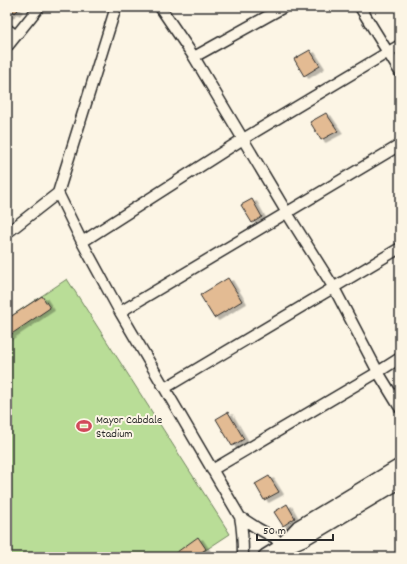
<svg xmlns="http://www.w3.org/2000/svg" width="407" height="564" viewBox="0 0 407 564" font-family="Dekko,sans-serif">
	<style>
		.green { fill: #b9dd97; stroke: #728461 }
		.building { fill: #e3bb93; stroke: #2b2b2b; filter: url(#shadow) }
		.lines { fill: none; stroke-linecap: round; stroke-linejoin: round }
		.street-casing { stroke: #2b2b2b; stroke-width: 13 }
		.secondary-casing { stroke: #2b2b2b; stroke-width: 18 }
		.street { stroke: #fcf5e5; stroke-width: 10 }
		.secondary { stroke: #fcf5e5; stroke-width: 15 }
		.labels { text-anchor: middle; stroke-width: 4; stroke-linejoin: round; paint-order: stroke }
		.poi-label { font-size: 12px; fill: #2b2b2b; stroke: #fcf5e5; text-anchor: start }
	</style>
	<defs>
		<filter id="shadow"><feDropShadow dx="4.5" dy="2.5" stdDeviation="0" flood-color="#0004"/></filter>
	</defs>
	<rect width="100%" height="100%" fill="#fcf5e5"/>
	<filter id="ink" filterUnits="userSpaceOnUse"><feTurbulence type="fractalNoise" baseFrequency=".025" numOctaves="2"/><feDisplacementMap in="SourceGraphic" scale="8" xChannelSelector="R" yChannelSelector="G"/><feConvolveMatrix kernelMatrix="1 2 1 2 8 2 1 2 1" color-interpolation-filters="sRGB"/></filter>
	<g filter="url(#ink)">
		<!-- green -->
		<path class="green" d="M 67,279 L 230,534 L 195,557 L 7,557 L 7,319 Z"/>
		<!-- building -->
		<path class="building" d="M 7,7 L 15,7 L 18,10 L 15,13 L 13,11 L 7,17 Z
			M 310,50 L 320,66 L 304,76 L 294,59 Z
			M 326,113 L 338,131 L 321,140 L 310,122 Z
			M 252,199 L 262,217 L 252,223 L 241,205 Z
			M 228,278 L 242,301 L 214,318 L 200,295 Z
			M 42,296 L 50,308 L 7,337 L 7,319 Z
			M 228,412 L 244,439 L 232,446 L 216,419 Z
			M 269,476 L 279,492 L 264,500 L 255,484 Z
			M 287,504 L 295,518 L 283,526 L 274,512 Z
			M 198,537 L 206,549 L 195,557 L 170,557 Z"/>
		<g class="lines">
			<defs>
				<path id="street" d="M 160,7 L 194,57 L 287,213 L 334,288 L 378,372 L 400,408
					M 360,7 L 400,72
					M 7,29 L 16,36
					M 7,47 L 39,7
					M 194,57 L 284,7
					M 58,193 L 82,242 L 120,312 L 240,517
					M 7,233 L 58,193 L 116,7
					M 82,242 L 243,139 L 400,45
					M 120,312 L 400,145
					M 165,388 L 400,248
					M 212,470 L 378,372 L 400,358
					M 243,557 C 243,543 243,531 240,517 L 257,528 L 275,538 L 282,547 L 287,557"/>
				<path id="secondary" d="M 285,543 L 299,528 L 400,467
					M 266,557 L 282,547 L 303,538 L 400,480"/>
			</defs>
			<!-- street casing -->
			<use href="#street" class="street-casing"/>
			<!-- secondary casing -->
			<use href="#secondary" class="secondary-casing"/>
			<!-- street -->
			<use href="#street" class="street"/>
			<!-- secondary -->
			<use href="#secondary" class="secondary"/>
		</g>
	</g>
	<!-- icons -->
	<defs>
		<symbol id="stadium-bare" viewBox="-9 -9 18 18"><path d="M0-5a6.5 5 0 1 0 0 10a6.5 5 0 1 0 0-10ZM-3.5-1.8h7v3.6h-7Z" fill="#d1495b" stroke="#fcf5e5" stroke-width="2.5" paint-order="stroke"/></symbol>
	</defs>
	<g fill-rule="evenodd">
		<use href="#stadium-bare" x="73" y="415" width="22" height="22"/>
	</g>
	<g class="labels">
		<!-- poi labels -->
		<g class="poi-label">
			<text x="96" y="423">Mayor Cabdale<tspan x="96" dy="14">Stadium</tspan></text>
		</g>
	</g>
	<!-- margin -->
	<rect width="407" height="564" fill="none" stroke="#fcf5e5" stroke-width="24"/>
	<rect x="12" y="12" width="383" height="540" fill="none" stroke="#2b2b2b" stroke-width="1.5" filter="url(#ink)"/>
	<!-- scale -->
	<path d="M257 534v6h76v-6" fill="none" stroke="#2b2b2b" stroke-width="2"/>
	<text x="263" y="534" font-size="12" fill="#2b2b2b" stroke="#fcf5e5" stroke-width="3" paint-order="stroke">50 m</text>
</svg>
